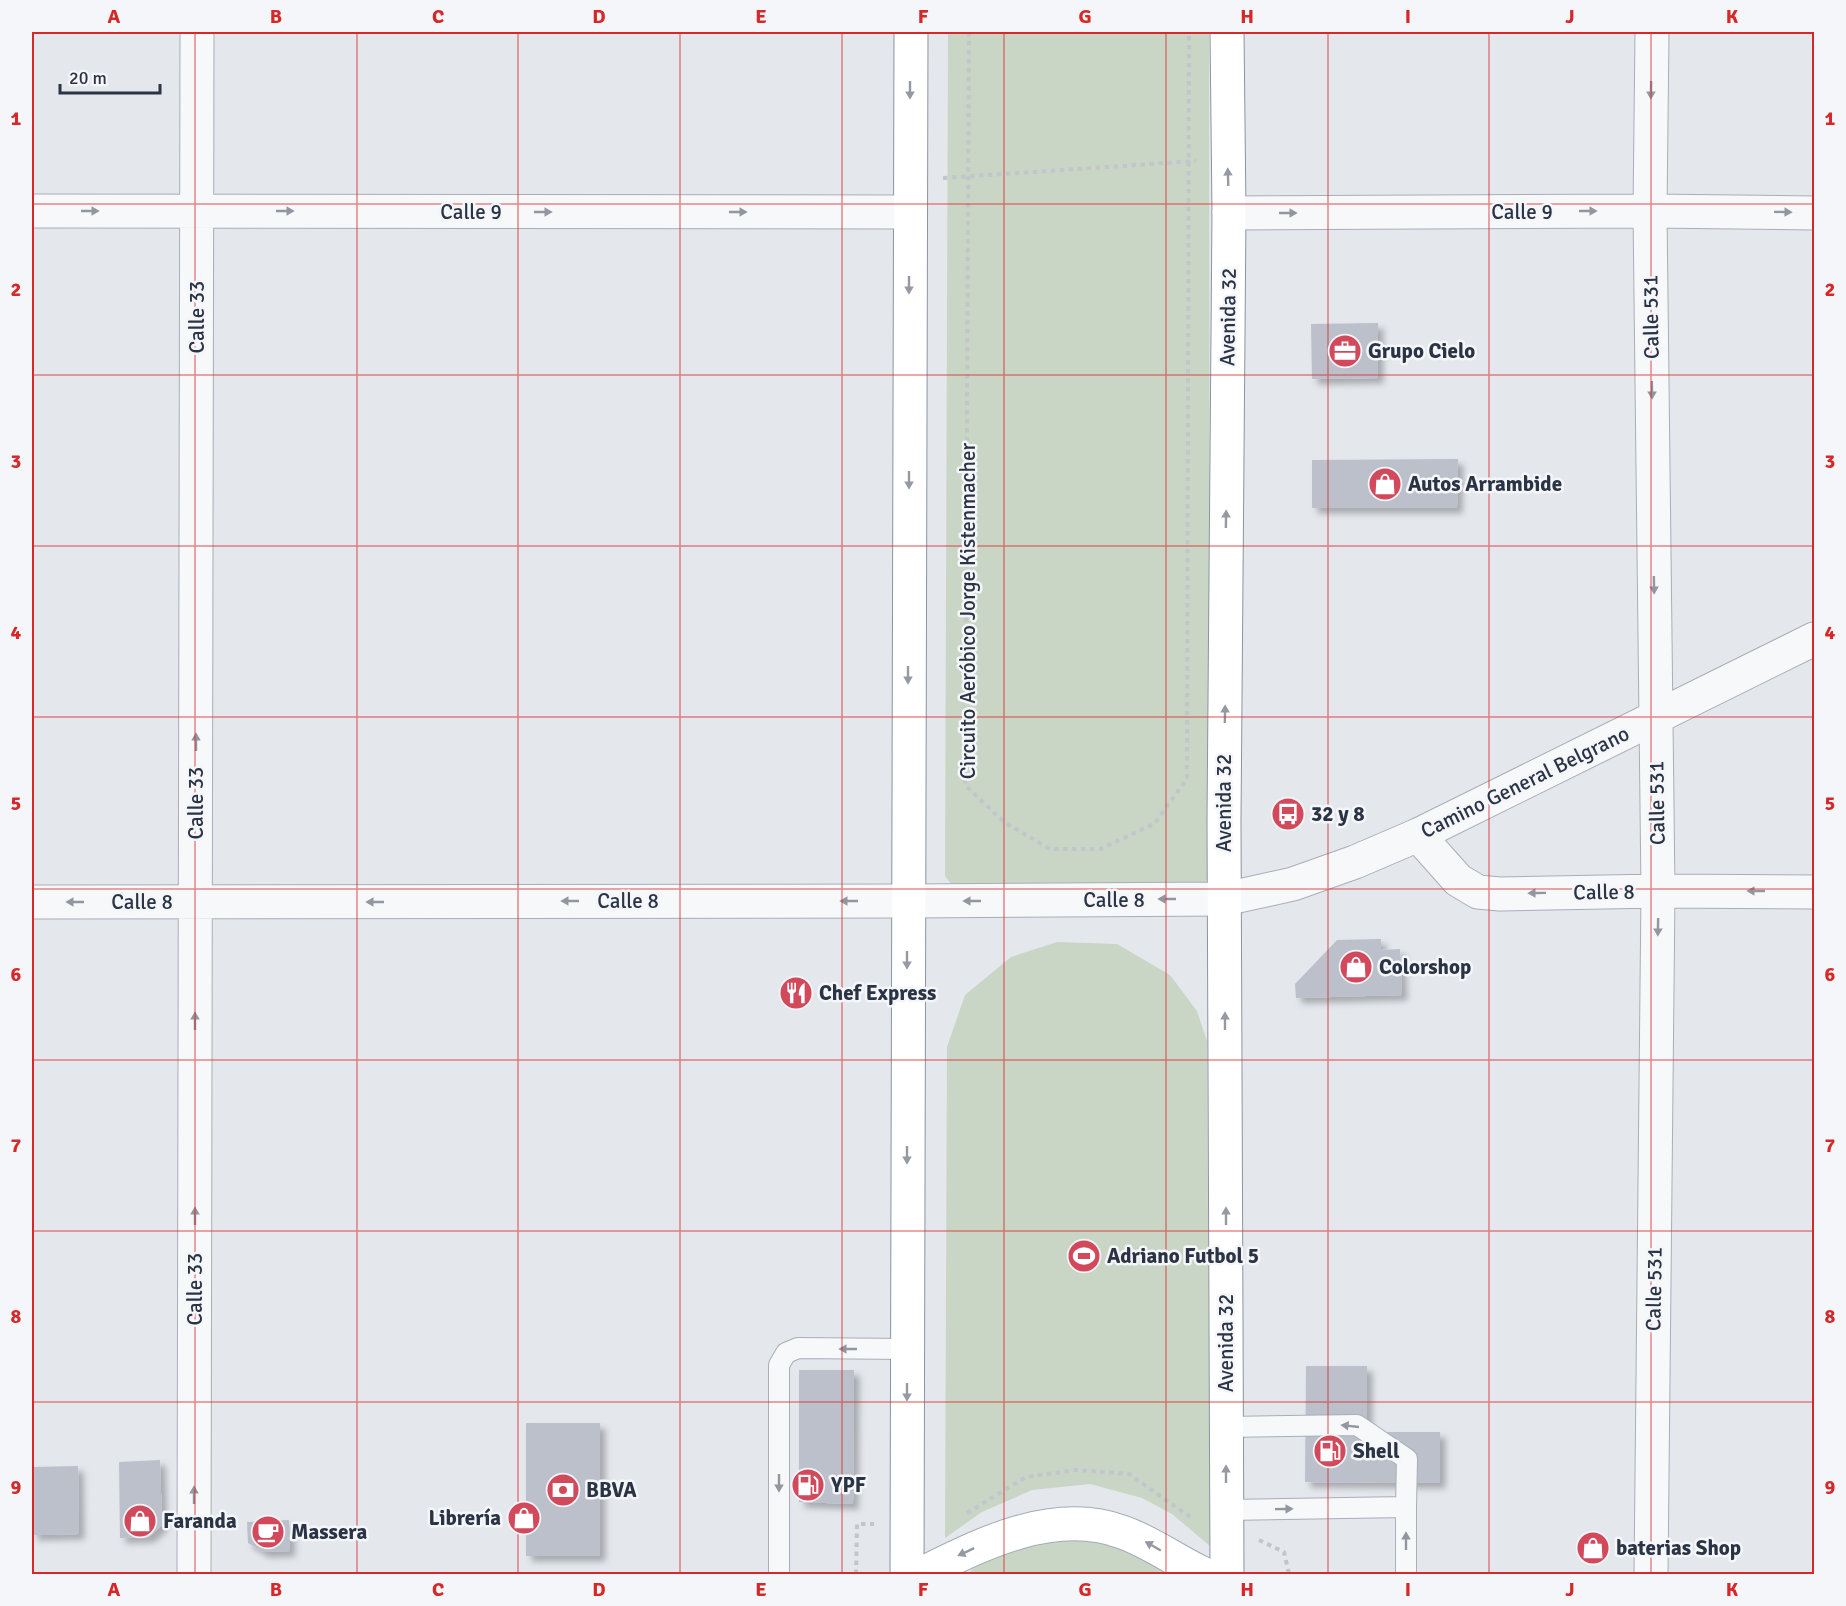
<svg xmlns="http://www.w3.org/2000/svg" width="1846" height="1606" viewBox="0 0 1846 1606" font-family="Signika,sans-serif">
	<style>
		.green { fill: #c9d6c5 }
		.building { fill: #bbc0ca; filter: url(#shadow) }
		.lines { fill: none; stroke-linecap: round; stroke-linejoin: round }
		.service-casing { stroke: #a9aeb7; stroke-width: 22 }
		.minor-casing { stroke: #a9aeb7; stroke-width: 35 }
		.tertiary-casing { stroke: #a9aeb7; stroke-width: 35 }
		.primary-casing { stroke: #a3abb8; stroke-width: 35 }
		.trunk-casing { stroke: #8b94a3; stroke-width: 35 }
		.path { stroke: #c2c5cb; stroke-width: 4; stroke-dasharray: 4.5 4.5; stroke-linecap: butt }
		.service { stroke: #f7f8fa; stroke-width: 20 }
		.minor { stroke: #f7f8fa; stroke-width: 33 }
		.tertiary { stroke: #f7f8fa; stroke-width: 33 }
		.primary { stroke: #fff; stroke-width: 33 }
		.trunk { stroke: #fff; stroke-width: 33 }
		.oneway { fill: #959aa2 }
		.oneway2 { fill: #9196a0 }
		.grid { fill: none; stroke: #d62828; stroke-width: 1.5; stroke-opacity: 0.55 }
		.labels { text-anchor: middle; stroke-width: 5; stroke-linejoin: round; paint-order: stroke }
		.street-label { font-size: 21px; fill: #2b3445; stroke: #f4f6f9 }
		.poi-label { font-size: 21px; font-weight: bold; fill: #2b3445; stroke: #f4f6f9; text-anchor: start }
		.neatline { fill: none; stroke: #d62828; stroke-width: 2 }
		.grid-label { font-size: 20px; text-anchor: middle; font-weight: bold; fill: #d62828 }
	</style>
	<defs>
		<filter id="shadow"><feDropShadow dx="5.5" dy="5.5" stdDeviation="3" flood-color="#0004"/></filter>
	</defs>
	<rect width="100%" height="100%" fill="#e4e7ec"/>
	<!-- green -->
	<path class="green" d="M 948,32 L 1209,32 L 1210,878 L 1202,884 L 954,888 L 945,876 Z
		M 1057,942 L 1117,944 L 1170,975 L 1197,1011 L 1207,1041 L 1210,1546 L 1172,1514 L 1142,1498 L 1090,1484 L 1032,1490 L 982,1512 L 945,1538 L 947,1047 L 965,995 L 1011,957 Z
		M 1063,1537 L 1143,1549 L 1170,1574 L 968,1574 L 986,1556 Z"/>
	<!-- building -->
	<path class="building" d="M 1378,323 L 1378,378 L 1312,379 L 1311,324 Z
		M 1458,459 L 1457,508 L 1312,508 L 1312,460 Z
		M 1381,939 L 1381,950 L 1400,949 L 1402,995 L 1296,998 L 1295,984 L 1337,940 Z
		M 1306,1366 L 1367,1366 L 1367,1432 L 1440,1432 L 1440,1483 L 1305,1482 Z
		M 799,1370 L 854,1370 L 853,1504 L 799,1502 Z
		M 526,1423 L 600,1423 L 600,1556 L 526,1556 Z
		M 160,1460 L 162,1525 L 149,1537 L 120,1538 L 119,1462 Z
		M 78,1466 L 79,1534 L 32,1535 L 32,1467 Z
		M 289,1520 L 290,1551 L 264,1552 L 248,1543 L 247,1522 Z"/>
	<g class="lines">
		<defs>
			<path id="service" d="M 1226,1427 L 1357,1425 L 1407,1459 L 1406,1507 L 1226,1510
				M 779,1574 L 779,1365 L 786,1353 L 798,1348 L 907,1349
				M 1406,1574 L 1406,1507"/>
			<path id="minor" d="M 32,211 L 910,212
				M 1229,213 L 1650,211 L 1814,213
				M 1418,835 L 1458,880 L 1478,892 L 1500,894 L 1658,891 L 1814,892
				M 32,902 L 907,901
				M 194,1574 L 197,32
				M 1651,1574 L 1658,891 L 1650,211 L 1652,32"/>
			<path id="tertiary" d="M 907,901 L 1225,899 L 1293,884 L 1355,862 L 1418,835 L 1814,639"/>
			<path id="primary" d="M 921,1574 C 981,1544 1054,1507 1122,1532 C 1151,1542 1176,1561 1204,1574"/>
			<path id="trunk" d="M 1227,32 L 1229,213 L 1224,821 L 1227,1574
				M 907,1574 L 911,32"/>
		</defs>
		<!-- service casing -->
		<use href="#service" class="service-casing"/>
		<!-- minor casing -->
		<use href="#minor" class="minor-casing"/>
		<!-- tertiary casing -->
		<use href="#tertiary" class="tertiary-casing"/>
		<!-- primary casing -->
		<use href="#primary" class="primary-casing"/>
		<!-- trunk casing -->
		<use href="#trunk" class="trunk-casing"/>
		<!-- path -->
		<path class="path" d="M 969,32 L 965,785 L 1004,822 L 1050,849 L 1100,849 L 1154,824 L 1187,779 L 1189,32
			M 943,178 L 1196,161
			M 967,1513 L 1026,1477 L 1077,1470 L 1129,1474 L 1193,1519
			M 1259,1540 L 1284,1552 L 1289,1574
			M 856,1574 L 857,1524 L 874,1524"/>
		<!-- service -->
		<use href="#service" class="service"/>
		<!-- minor -->
		<use href="#minor" class="minor"/>
		<!-- tertiary -->
		<use href="#tertiary" class="tertiary"/>
		<!-- primary -->
		<use href="#primary" class="primary"/>
		<!-- trunk -->
		<use href="#trunk" class="trunk"/>
	</g>
	<!-- one-way arrows -->
	<defs><path id="oneway-solid" d="M-6-.8H1V-3.2L6.5 0L1 3.2V.8H-6Z" transform="scale(1.5)"/></defs>
	<g class="oneway">
		<use href="#oneway-solid" transform="translate(910 90) rotate(90)"/>
		<use href="#oneway-solid" transform="translate(1228 177) rotate(-92)"/>
		<use href="#oneway-solid" transform="translate(909 285) rotate(90)"/>
		<use href="#oneway-solid" transform="translate(909 480) rotate(90)"/>
		<use href="#oneway-solid" transform="translate(1226 519) rotate(-89)"/>
		<use href="#oneway-solid" transform="translate(908 675) rotate(90)"/>
		<use href="#oneway-solid" transform="translate(1225 714) rotate(-89)"/>
		<use href="#oneway-solid" transform="translate(907 960) rotate(90)"/>
		<use href="#oneway-solid" transform="translate(1225 1021) rotate(-90)"/>
		<use href="#oneway-solid" transform="translate(907 1155) rotate(90)"/>
		<use href="#oneway-solid" transform="translate(1226 1216) rotate(-90)"/>
		<use href="#oneway-solid" transform="translate(907 1392) rotate(90)"/>
		<use href="#oneway-solid" transform="translate(1226 1474) rotate(-90)"/>
		<use href="#oneway-solid" transform="translate(1153 1546) rotate(-150)"/>
		<use href="#oneway-solid" transform="translate(966 1552) rotate(155)"/>
	</g>
	<g class="oneway2">
		<use href="#oneway-solid" transform="translate(1651 90) rotate(91)"/>
		<use href="#oneway-solid" transform="translate(90 211)"/>
		<use href="#oneway-solid" transform="translate(285 211)"/>
		<use href="#oneway-solid" transform="translate(1588 211)"/>
		<use href="#oneway-solid" transform="translate(543 212)"/>
		<use href="#oneway-solid" transform="translate(738 212)"/>
		<use href="#oneway-solid" transform="translate(1783 212) rotate(1)"/>
		<use href="#oneway-solid" transform="translate(1288 213)"/>
		<use href="#oneway-solid" transform="translate(1652 390) rotate(89)"/>
		<use href="#oneway-solid" transform="translate(1654 585) rotate(89)"/>
		<use href="#oneway-solid" transform="translate(196 742) rotate(-90)"/>
		<use href="#oneway-solid" transform="translate(1756 891) rotate(-180)"/>
		<use href="#oneway-solid" transform="translate(1537 893) rotate(179)"/>
		<use href="#oneway-solid" transform="translate(1167 899) rotate(180)"/>
		<use href="#oneway-solid" transform="translate(570 901) rotate(180)"/>
		<use href="#oneway-solid" transform="translate(849 901) rotate(180)"/>
		<use href="#oneway-solid" transform="translate(972 901) rotate(180)"/>
		<use href="#oneway-solid" transform="translate(75 902) rotate(180)"/>
		<use href="#oneway-solid" transform="translate(375 902) rotate(180)"/>
		<use href="#oneway-solid" transform="translate(1658 927) rotate(91)"/>
		<use href="#oneway-solid" transform="translate(195 1021) rotate(-90)"/>
		<use href="#oneway-solid" transform="translate(195 1216) rotate(-90)"/>
		<use href="#oneway-solid" transform="translate(848 1349) rotate(-180)"/>
		<use href="#oneway-solid" transform="translate(1350 1426) rotate(-174)"/>
		<use href="#oneway-solid" transform="translate(779 1483) rotate(90)"/>
		<use href="#oneway-solid" transform="translate(194 1495) rotate(-90)"/>
		<use href="#oneway-solid" transform="translate(1284 1509) rotate(-1)"/>
		<use href="#oneway-solid" transform="translate(1406 1541) rotate(-90)"/>
	</g>
	<!-- grid -->
	<path class="grid" d="M 195,32 L 195,1574M 357,32 L 357,1574M 518,32 L 518,1574M 680,32 L 680,1574M 842,32 L 842,1574M 1004,32 L 1004,1574M 1166,32 L 1166,1574M 1328,32 L 1328,1574M 1489,32 L 1489,1574M 1651,32 L 1651,1574M 32,204 L 1814,204M 32,375 L 1814,375M 32,546 L 1814,546M 32,717 L 1814,717M 32,889 L 1814,889M 32,1060 L 1814,1060M 32,1231 L 1814,1231M 32,1402 L 1814,1402"/>
	<!-- icons -->
	<defs>
		<symbol id="office-disc" viewBox="-11 -11 22 22"><circle r="9.5" fill="#d1495b" stroke="#f4f6f9"/><path d="M-6-3h4V-5.5h4V-3h4V5H-6ZM-1-4.5V-3h2v-1.5ZM-6 0V1H6V0Z" fill="#fff"/></symbol>
		<symbol id="shop-disc" viewBox="-11 -11 22 22"><circle r="9.5" fill="#d1495b" stroke="#f4f6f9"/><path d="M-5-2.5h2.3a2.7 3.5 0 0 1 5.4 0H5L5.5 6h-11ZM-1.5-2.5h3a1.5 2.3 0 0 0-3 0Z" fill="#fff"/></symbol>
		<symbol id="bus-disc" viewBox="-11 -11 22 22"><circle r="9.5" fill="#d1495b" stroke="#f4f6f9"/><path d="M-5-6H5V4H4V6H2V4H-2V6H-4V4H-5ZM-3.5-4V0h7V-4ZM-3.5 1.2v1.5H-2V1.2ZM2 1.2v1.5H3.5V1.2Z" fill="#fff"/></symbol>
		<symbol id="restaurant-disc" viewBox="-11 -11 22 22"><circle r="9.5" fill="#d1495b" stroke="#f4f6f9"/><path d="M-5-6h1v4h1v-4h1v4h1v-4h1v5L-1.5 .5V6h-2V.5L-5-1ZM5-6V6H3V1.5H1.5Q1.5-4 5-6Z" fill="#fff"/></symbol>
		<symbol id="stadium-disc" viewBox="-11 -11 22 22"><circle r="9.5" fill="#d1495b" stroke="#f4f6f9"/><path d="M0-5a6.5 5 0 1 0 0 10a6.5 5 0 1 0 0-10ZM-3.5-1.8h7v3.6h-7Z" fill="#fff"/></symbol>
		<symbol id="fuel-disc" viewBox="-11 -11 22 22"><circle r="9.5" fill="#d1495b" stroke="#f4f6f9"/><path d="M-5.5-6h7V0h2V4h1.3V-2.5L3-4.5l.8-.8L6-3V5H2.5V1h-1V6h-7ZM-4.2-4.7v3.2H.2V-4.7Z" fill="#fff"/></symbol>
		<symbol id="bank-disc" viewBox="-11 -11 22 22"><circle r="9.5" fill="#d1495b" stroke="#f4f6f9"/><path d="M-6-4H6V4H-6ZM0-2.3a2.3 2.3 0 1 0 0 4.6a2.3 2.3 0 1 0 0-4.6Z" fill="#fff"/></symbol>
		<symbol id="cafe-disc" viewBox="-11 -11 22 22"><circle r="9.5" fill="#d1495b" stroke="#f4f6f9"/><path d="M-5.5-4.5H6V0H3Q3 3.5 0 3.5H-2.5Q-5.5 3.5-5.5 0ZM3-3.2v2h1.7v-2ZM-6 4.5H4V6H-6Z" fill="#fff"/></symbol>
	</defs>
	<g fill-rule="evenodd">
		<use href="#office-disc" x="1326" y="332" width="38" height="38"/>
		<use href="#shop-disc" x="1366" y="465" width="38" height="38"/>
		<use href="#bus-disc" x="1269" y="795" width="38" height="38"/>
		<use href="#shop-disc" x="1337" y="948" width="38" height="38"/>
		<use href="#restaurant-disc" x="777" y="974" width="38" height="38"/>
		<use href="#stadium-disc" x="1065" y="1237" width="38" height="38"/>
		<use href="#fuel-disc" x="1311" y="1432" width="38" height="38"/>
		<use href="#fuel-disc" x="789" y="1466" width="38" height="38"/>
		<use href="#bank-disc" x="544" y="1471" width="38" height="38"/>
		<use href="#shop-disc" x="505" y="1499" width="38" height="38"/>
		<use href="#shop-disc" x="121" y="1502" width="38" height="38"/>
		<use href="#cafe-disc" x="249" y="1513" width="38" height="38"/>
		<use href="#shop-disc" x="1574" y="1529" width="38" height="38"/>
	</g>
	<g class="labels">
		<!-- street labels -->
		<g class="street-label">
			<text x="471" y="219">Calle 9</text>
			<text x="1522" y="219">Calle 9</text>
			<text transform="translate(197 317) rotate(-90)" y="7">Calle 33</text>
			<text transform="translate(1228 317) rotate(-89)" y="7">Avenida 32</text>
			<text transform="translate(1651 317) rotate(-91)" y="7">Calle 531</text>
			<text transform="translate(968 611) rotate(-90)" y="7">Circuito Aeróbico Jorge Kistenmacher</text>
			<text transform="translate(1525 782) rotate(-26)" y="7">Camino General Belgrano</text>
			<text transform="translate(196 803) rotate(-90)" y="7">Calle 33</text>
			<text transform="translate(1224 803) rotate(-90)" y="7">Avenida 32</text>
			<text transform="translate(1657 803) rotate(-91)" y="7">Calle 531</text>
			<text transform="translate(1604 892) rotate(-1)" y="7">Calle 8</text>
			<text x="1114" y="907">Calle 8</text>
			<text x="628" y="908">Calle 8</text>
			<text x="142" y="909">Calle 8</text>
			<text transform="translate(195 1289) rotate(-90)" y="7">Calle 33</text>
			<text transform="translate(1654 1289) rotate(-89)" y="7">Calle 531</text>
			<text transform="translate(1226 1343) rotate(-90)" y="7">Avenida 32</text>
		</g>
		<!-- poi labels -->
		<g class="poi-label">
			<text x="1368" y="358">Grupo Cielo</text>
			<text x="1408" y="491">Autos Arrambide</text>
			<text x="1311" y="821">32 y 8</text>
			<text x="1379" y="974">Colorshop</text>
			<text x="819" y="1000">Chef Express</text>
			<text x="1107" y="1263">Adriano Futbol 5</text>
			<text x="1353" y="1458">Shell</text>
			<text x="831" y="1492">YPF</text>
			<text x="586" y="1497">BBVA</text>
			<text x="501" y="1525" text-anchor="end">Librería</text>
			<text x="163" y="1528">Faranda</text>
			<text x="291" y="1539">Massera</text>
			<text x="1616" y="1555">baterias Shop</text>
		</g>
	</g>
	<!-- border -->
	<rect width="1846" height="1606" fill="none" stroke="#f4f6f9" stroke-width="66"/>
	<!-- scale -->
	<path d="M60 84v9h100v-9" fill="none" stroke="#2b3445" stroke-width="3"/>
	<text x="69" y="84" font-size="18" fill="#2b3445" stroke="#f4f6f9" stroke-width="4.5" paint-order="stroke">20 m</text>
	<rect x="33" y="33" width="1780" height="1540" class="neatline"/>
	<g class="grid-label">
		<text x="114" y="23">A</text>
		<text x="276" y="23">B</text>
		<text x="438" y="23">C</text>
		<text x="599" y="23">D</text>
		<text x="761" y="23">E</text>
		<text x="923" y="23">F</text>
		<text x="1085" y="23">G</text>
		<text x="1247" y="23">H</text>
		<text x="1408" y="23">I</text>
		<text x="1570" y="23">J</text>
		<text x="1732" y="23">K</text>
		<text x="16" y="125">1</text>
		<text x="1830" y="125">1</text>
		<text x="16" y="296">2</text>
		<text x="1830" y="296">2</text>
		<text x="16" y="468">3</text>
		<text x="1830" y="468">3</text>
		<text x="16" y="639">4</text>
		<text x="1830" y="639">4</text>
		<text x="16" y="810">5</text>
		<text x="1830" y="810">5</text>
		<text x="16" y="981">6</text>
		<text x="1830" y="981">6</text>
		<text x="16" y="1152">7</text>
		<text x="1830" y="1152">7</text>
		<text x="16" y="1323">8</text>
		<text x="1830" y="1323">8</text>
		<text x="16" y="1494">9</text>
		<text x="1830" y="1494">9</text>
		<text x="114" y="1596">A</text>
		<text x="276" y="1596">B</text>
		<text x="438" y="1596">C</text>
		<text x="599" y="1596">D</text>
		<text x="761" y="1596">E</text>
		<text x="923" y="1596">F</text>
		<text x="1085" y="1596">G</text>
		<text x="1247" y="1596">H</text>
		<text x="1408" y="1596">I</text>
		<text x="1570" y="1596">J</text>
		<text x="1732" y="1596">K</text>
	</g>
</svg>
